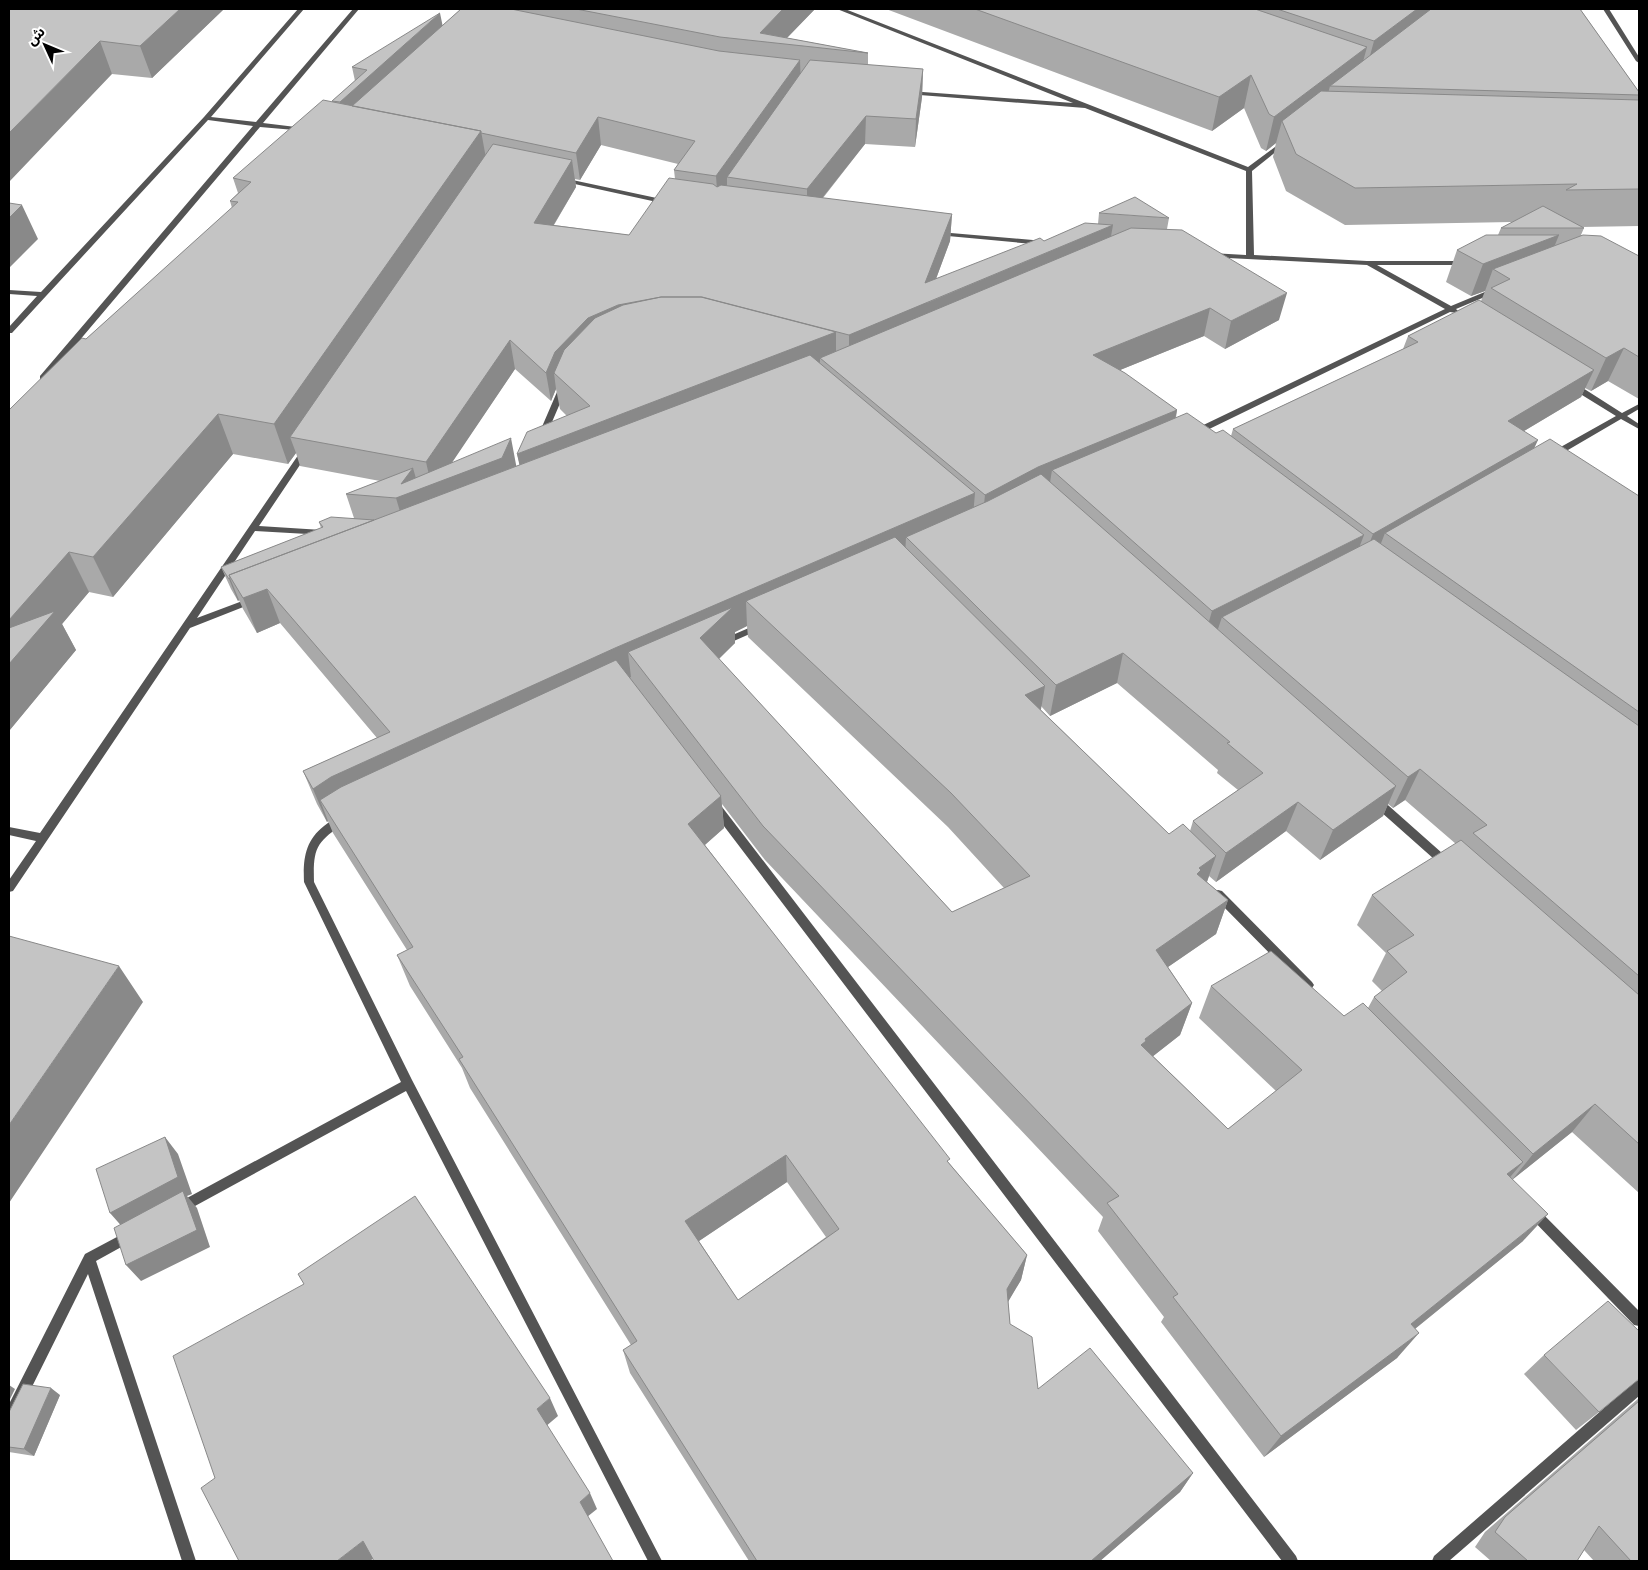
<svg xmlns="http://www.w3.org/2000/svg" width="1648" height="1570" viewBox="0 0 1648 1570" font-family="'PT Sans','Noto Sans Arabic',sans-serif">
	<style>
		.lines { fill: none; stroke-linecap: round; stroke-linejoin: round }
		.street { fill: #545454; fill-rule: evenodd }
		.wall { fill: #a9a9a9; fill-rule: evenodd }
		.shaded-wall { fill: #898989 }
		.building { fill: #c4c4c4; stroke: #898989; fill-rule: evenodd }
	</style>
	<rect width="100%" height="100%" fill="#fff"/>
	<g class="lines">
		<!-- street -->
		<path class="street" d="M 298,9 L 304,9 L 211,117 L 256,122 L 353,9 L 359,9 L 263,123 L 304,128 L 306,129 L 306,131 L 260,127 L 46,380 L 40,380 L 40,376 L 253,126 L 208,120 L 12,333 L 9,333 L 9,327 L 37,296 L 9,294 L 9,290 L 41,292 L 204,117 Z
			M 837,9 L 845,9 L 1248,167 L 1283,141 L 1287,141 L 1287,143 L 1252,171 L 1254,255 L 1367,261 L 1466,261 L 1470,263 L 1469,265 L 1377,265 L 1451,306 L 1492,289 L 1498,289 L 1499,291 L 1456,309 L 1458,311 L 1457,313 L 1450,312 L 1199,434 L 1193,434 L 1193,430 L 1445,309 L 1367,265 L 1208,257 L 1208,253 L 1211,253 L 1246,255 L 1246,171 L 1085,108 L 907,94 L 906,93 L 909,91 L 1073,103 Z
			M 1603,9 L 1609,9 L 1639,57 L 1639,63 L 1636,61 Z
			M 563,178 L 666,200 L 669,202 L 666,204 L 561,181 L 561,179 Z
			M 939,232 L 1044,241 L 1048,243 L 1044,245 L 937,235 L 937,233 Z
			M 1569,383 L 1575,383 L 1622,413 L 1639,404 L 1639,409 L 1627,416 L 1639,424 L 1639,429 L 1621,419 L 1556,457 L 1550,457 L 1550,453 L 1616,416 L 1569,387 Z
			M 560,385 L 563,385 L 567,387 L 546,436 L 545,438 L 539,438 L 538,436 Z
			M 306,447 L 310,450 L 259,526 L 322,530 L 325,531 L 326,533 L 325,535 L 255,531 L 197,618 L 253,597 L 256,598 L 258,600 L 256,602 L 190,628 L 13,891 L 9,892 L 9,880 L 36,841 L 9,835 L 9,827 L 40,833 L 303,448 Z
			M 758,624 L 761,625 L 763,627 L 761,629 L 727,644 L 721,644 L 719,642 L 721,640 Z
			M 1376,797 L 1380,798 L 1451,861 L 1452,864 L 1451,867 L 1443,867 L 1372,804 L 1371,801 L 1372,798 Z
			M 715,802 L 719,803 L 1296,1556 L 1298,1561 L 1282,1561 L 711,809 L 710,806 L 711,803 Z
			M 341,816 L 345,817 L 346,820 L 345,823 C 316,842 313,848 314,882 L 412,1080 L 662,1561 L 648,1561 L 406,1091 L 184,1212 L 180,1214 L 176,1212 L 174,1208 L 176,1204 L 401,1082 L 304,882 C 303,859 305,841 324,826 C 329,822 335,818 341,816 Z
			M 1218,890 L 1222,891 L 1312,982 L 1314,985 L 1312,988 L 1308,990 L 1304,988 L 1214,897 L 1213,894 L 1214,891 Z
			M 1533,1206 L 1537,1208 L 1639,1311 L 1639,1326 L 1634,1325 L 1529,1216 L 1527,1212 L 1529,1208 Z
			M 130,1230 L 134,1232 L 136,1236 L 134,1240 L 96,1261 L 196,1561 L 182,1561 L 88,1274 L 14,1423 L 9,1425 L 9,1404 L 85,1254 Z
			M 1639,1380 L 1639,1396 L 1449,1561 L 1432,1561 L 1434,1556 L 1634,1382 Z"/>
	</g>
	<!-- wall -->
	<path class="wall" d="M 9,9 L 224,9 L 152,78 L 112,74 Z
		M 461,9 L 815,9 L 787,38 L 868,53 L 868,65 L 923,69 L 922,97 L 915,147 L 865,144 L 823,198 L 952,214 L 950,241 L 936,279 L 1044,241 L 1098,224 L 1099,213 L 1169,218 L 1167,229 L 1279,320 L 1225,349 L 1204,336 L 1120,370 L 1177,410 L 1176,418 L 1216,433 L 1231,436 L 1233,429 L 1403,349 L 1408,336 L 1481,301 L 1485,291 L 1471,296 L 1446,282 L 1457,250 L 1498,235 L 1501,228 L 1512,222 L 1345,225 L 1286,191 L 1273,157 L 1276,143 L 1266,151 L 1261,148 L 1244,108 L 1212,131 L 886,9 L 1580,9 L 1639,92 L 1639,226 L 1581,227 L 1584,228 L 1581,235 L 1639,256 L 1639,399 L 1608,381 L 1591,391 L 1585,388 L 1581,397 L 1524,431 L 1534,448 L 1639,496 L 1639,1193 L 1572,1132 L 1513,1179 L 1523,1241 L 1415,1329 L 1397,1358 L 1264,1457 L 1161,1322 L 1164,1317 L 1098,1231 L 1103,1217 L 765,860 L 722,804 L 724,828 L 705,845 L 949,1163 L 1027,1255 L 1021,1280 L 1008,1301 L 1010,1324 L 1038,1389 L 1193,1473 L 1180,1492 L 1100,1561 L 749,1561 L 630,1373 L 623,1350 L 631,1345 L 470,1088 L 462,1068 L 410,986 L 397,955 L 407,950 L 333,833 L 328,821 L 327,822 L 317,804 L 303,771 L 377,738 L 280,623 L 257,633 L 243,609 L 239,600 L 238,601 L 231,589 L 221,567 L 321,528 L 319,522 L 354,518 L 346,494 L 380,481 L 300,466 L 296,453 L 288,464 L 233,454 L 113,597 L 89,592 L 62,624 L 76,650 L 9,731 L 9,410 L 86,339 L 232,208 L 230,201 L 238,193 L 233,178 L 332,102 L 332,101 L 355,81 L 352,67 L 443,25 ZM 601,145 L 678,164 L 674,170 L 675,179 L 629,235 L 554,225 L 576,187 L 575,179 L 580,180 ZM 515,369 L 551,401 L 556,389 L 560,409 L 567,416 L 517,454 L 520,465 L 517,466 L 451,463 ZM 747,626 L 748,637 L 948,827 L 1004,888 L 952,912 L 719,659 L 735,643 L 735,632 ZM 1117,683 L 1218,770 L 1217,773 L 1238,790 L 1193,821 L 1190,831 L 1169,834 L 1041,710 L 1041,706 L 1050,716 ZM 1405,800 L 1456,844 L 1372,895 L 1357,925 L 1386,953 L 1372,981 L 1382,991 L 1374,997 L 1368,1008 L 1344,1016 L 1211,986 L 1199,1018 L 1276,1091 L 1228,1129 L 1153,1056 L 1180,1035 L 1192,1003 L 1168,967 L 1216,934 L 1228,900 L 1207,882 L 1209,876 L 1216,882 L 1286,831 L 1320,860 L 1383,816 L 1388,804 L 1393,808 ZM 787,1182 L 826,1237 L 738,1300 L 699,1241 Z
		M 1544,1355 L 1599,1412 L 1576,1430 L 1524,1374 Z
		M 60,1395 L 34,1456 L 9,1452 L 9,1412 Z
		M 1639,1398 L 1639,1561 L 1594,1561 L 1584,1550 L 1577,1561 L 1491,1561 L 1475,1547 L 1485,1532 Z"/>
	<!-- shaded-wall -->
	<path class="shaded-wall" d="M 180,9 L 224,9 L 152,78 L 140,46 Z
		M 783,9 L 815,9 L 781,44 L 760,33 Z
		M 1417,9 L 1450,9 L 1365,74 L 1374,41 Z
		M 440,13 L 446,42 L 347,132 L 340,102 Z
		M 100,41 L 112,74 L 9,182 L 9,133 Z
		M 1367,47 L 1358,80 L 1330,86 L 1325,105 L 1282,121 L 1276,143 L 1266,151 L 1274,117 Z
		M 800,60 L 801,87 L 727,177 L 727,191 L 718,204 L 716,176 Z
		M 923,69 L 922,97 L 915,147 L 916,119 Z
		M 1251,75 L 1244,108 L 1212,131 L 1219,97 Z
		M 866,116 L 865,144 L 807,217 L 807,189 Z
		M 598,117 L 601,145 L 580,180 L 576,153 Z
		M 481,131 L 488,169 L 290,437 L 296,453 L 288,464 L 274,424 Z
		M 572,160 L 576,187 L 538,251 L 534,223 Z
		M 22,205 L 38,239 L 9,268 L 9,218 Z
		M 952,214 L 950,241 L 927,303 L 1113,225 L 1108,253 L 849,363 L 849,335 L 925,283 Z
		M 1559,235 L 1546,267 L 1493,269 L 1485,291 L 1471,296 L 1483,264 Z
		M 1287,293 L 1279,320 L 1225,349 L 1231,321 Z
		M 661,297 L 554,373 L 556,389 L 551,401 L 546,373 L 555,352 L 588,318 L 618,305 Z
		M 1210,308 L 1204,336 L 1088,383 L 1093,355 Z
		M 836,332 L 836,368 L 820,358 L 820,374 L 525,490 L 517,454 Z
		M 510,340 L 515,369 L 439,482 L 511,438 L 518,475 L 407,535 L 396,498 L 401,484 L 413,468 L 419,489 L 431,484 L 426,462 Z
		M 1624,348 L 1608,381 L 1591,391 L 1606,358 Z
		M 1594,370 L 1581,397 L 1497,447 L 1508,421 Z
		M 1177,410 L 1171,438 L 1052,470 L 1049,489 L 982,523 L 985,495 L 1038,467 Z
		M 218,414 L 233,454 L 113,597 L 93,557 Z
		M 1538,440 L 1526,466 L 1385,533 L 1378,551 L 1363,560 L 1373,534 Z
		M 975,493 L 972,527 L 906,537 L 905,557 L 746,601 L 747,626 L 735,632 L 735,643 L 703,674 L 628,652 L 631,677 L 344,810 L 320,800 L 328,821 L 327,822 L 313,789 L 331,777 L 615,648 Z
		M 381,520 L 267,589 L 280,623 L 257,633 L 243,598 Z
		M 1364,535 L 1352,566 L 1222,617 L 1216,635 L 1203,642 L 1212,611 Z
		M 69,552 L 89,592 L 62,624 L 76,650 L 9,731 L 9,620 Z
		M 230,578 L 239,600 L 238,601 L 229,579 Z
		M 1123,653 L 1117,683 L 1050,716 L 1056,685 Z
		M 1045,686 L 1039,721 L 1025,695 Z
		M 1420,769 L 1405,800 L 1393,808 L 1408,777 Z
		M 1396,786 L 1383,816 L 1320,860 L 1333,830 Z
		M 721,796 L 724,828 L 692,856 L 688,824 Z
		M 1298,802 L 1286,831 L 1216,882 L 1226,853 Z
		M 1216,856 L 1204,890 L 1192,899 L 1199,868 Z
		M 1228,900 L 1216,934 L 1146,982 L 1156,950 Z
		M 119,966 L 143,1002 L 9,1203 L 9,1125 Z
		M 1192,1003 L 1180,1035 L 1138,1068 L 1141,1045 L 1145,1039 Z
		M 1595,1104 L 1572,1132 L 1512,1180 L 1533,1154 Z
		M 165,1137 L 178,1154 L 192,1194 L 187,1196 L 197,1208 L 210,1247 L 141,1281 L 126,1265 L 125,1230 L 110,1213 Z
		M 786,1155 L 787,1182 L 690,1247 L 685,1221 Z
		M 1523,1162 L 1499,1190 L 1507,1174 Z
		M 1548,1214 L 1523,1241 L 1390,1349 L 1411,1324 Z
		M 1027,1255 L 1021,1280 L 1001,1314 L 1007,1289 Z
		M 1419,1333 L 1397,1358 L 1264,1457 L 1281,1436 Z
		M 9,1385 L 15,1389 L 9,1401 Z
		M 51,1388 L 60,1395 L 34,1456 L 24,1449 Z
		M 550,1398 L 558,1416 L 545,1427 L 537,1409 Z
		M 1193,1473 L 1180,1492 L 1100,1561 L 1091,1561 Z
		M 590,1493 L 597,1509 L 587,1517 L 580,1502 Z
		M 363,1541 L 378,1555 L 370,1561 L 337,1561 Z"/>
	<!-- building -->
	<path class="building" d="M 9,9 L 180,9 L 140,46 L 100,41 L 9,133 Z
		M 461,9 L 511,9 L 719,51 L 800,60 L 716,176 L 674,170 L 695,141 L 598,117 L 576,153 L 481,133 L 481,131 L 352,106 Z
		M 576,9 L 783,9 L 760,33 L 868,53 L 720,37 Z
		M 975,9 L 1255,9 L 1367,47 L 1274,117 L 1269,114 L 1251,75 L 1219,97 Z
		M 1277,9 L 1417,9 L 1374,41 Z
		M 1431,9 L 1580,9 L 1639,92 L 1639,95 L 1330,86 Z
		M 440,13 L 340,102 L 332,101 L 367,70 L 352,67 Z
		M 810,60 L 923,69 L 916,119 L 866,116 L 807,189 L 727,177 Z
		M 1321,91 L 1639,100 L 1639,189 L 1566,190 L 1577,184 L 1355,188 L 1296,154 L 1282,121 Z
		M 323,100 L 481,131 L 274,424 L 218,414 L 93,557 L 69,552 L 9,620 L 9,410 L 82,338 L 86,339 L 238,202 L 230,201 L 251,182 L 233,178 Z
		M 493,144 L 572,160 L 534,223 L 629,235 L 669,178 L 713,184 L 717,187 L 721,185 L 952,214 L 925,283 L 1040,238 L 1044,241 L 1085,223 L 1113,225 L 849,335 L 702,297 L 661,297 L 618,305 L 588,318 L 555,352 L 546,373 L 510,340 L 426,462 L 290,437 Z
		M 1135,197 L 1169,218 L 1099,213 Z
		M 9,203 L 22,205 L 9,218 Z
		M 1543,206 L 1584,228 L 1501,228 Z
		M 1131,228 L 1182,230 L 1287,293 L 1231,321 L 1210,308 L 1093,355 L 1125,373 L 1177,410 L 1038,467 L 985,495 L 820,358 Z
		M 1486,235 L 1559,235 L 1483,264 L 1457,250 Z
		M 1583,235 L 1601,236 L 1639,256 L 1639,357 L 1624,348 L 1606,358 L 1491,288 L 1510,279 L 1493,269 Z
		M 661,297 L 701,297 L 836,332 L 517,454 L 527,432 L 590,406 L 554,373 L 564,350 L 595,318 L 623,305 Z
		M 1479,300 L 1594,370 L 1508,421 L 1538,440 L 1373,534 L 1233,429 L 1418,342 L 1408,336 Z
		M 810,355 L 975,493 L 615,648 L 331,777 L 313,789 L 303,771 L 390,732 L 267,589 L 243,598 L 229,575 Z
		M 1187,413 L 1216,433 L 1223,430 L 1364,535 L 1212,611 L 1052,470 Z
		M 511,438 L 502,458 L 396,498 L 346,494 L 413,468 L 401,484 Z
		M 1550,439 L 1639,496 L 1639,712 L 1385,533 Z
		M 1041,474 L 1396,786 L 1333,830 L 1298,802 L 1226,853 L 1193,821 L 1263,773 L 1227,743 L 1230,742 L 1123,653 L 1056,685 L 906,537 L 988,501 Z
		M 331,517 L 374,520 L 229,575 L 230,578 L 229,579 L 221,567 L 323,527 L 319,522 Z
		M 895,537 L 1045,686 L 1025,695 L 1169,834 L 1183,824 L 1216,856 L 1199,868 L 1201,870 L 1197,874 L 1228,900 L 1156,950 L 1192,1003 L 1145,1039 L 1146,1041 L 1141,1045 L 1228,1129 L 1302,1070 L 1211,986 L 1271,951 L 1344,1016 L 1363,1003 L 1523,1162 L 1507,1174 L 1548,1214 L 1411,1324 L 1419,1333 L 1281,1436 L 1173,1297 L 1178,1294 L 1107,1203 L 1119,1196 L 763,826 L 628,652 L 733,607 L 700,638 L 952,912 L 1030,876 L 951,793 L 746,601 Z
		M 1374,539 L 1639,726 L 1639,976 L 1473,833 L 1487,825 L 1420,769 L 1408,777 L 1222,617 Z
		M 55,611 L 9,664 L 9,628 Z
		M 616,660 L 721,796 L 688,824 L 950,1159 L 947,1161 L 1027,1255 L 1007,1289 L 1010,1324 L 1032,1337 L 1038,1389 L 1090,1348 L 1193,1473 L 1091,1561 L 757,1561 L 623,1350 L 637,1341 L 459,1059 L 463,1057 L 397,955 L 413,947 L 320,800 L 341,787 ZM 786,1155 L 839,1229 L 738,1300 L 685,1221 Z
		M 1461,840 L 1639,995 L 1639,1144 L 1595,1104 L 1533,1154 L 1374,997 L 1407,972 L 1387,951 L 1414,935 L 1372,895 Z
		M 9,936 L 119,966 L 9,1125 Z
		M 165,1137 L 178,1177 L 110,1213 L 96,1169 Z
		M 183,1191 L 197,1230 L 126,1265 L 114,1228 Z
		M 415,1196 L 550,1398 L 537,1409 L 590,1493 L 580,1502 L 613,1561 L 374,1561 L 363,1541 L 337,1561 L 239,1561 L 201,1488 L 215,1478 L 173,1356 L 304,1284 L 298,1274 Z
		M 1608,1301 L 1639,1331 L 1639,1379 L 1599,1412 L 1544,1355 Z
		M 23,1384 L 51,1388 L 24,1449 L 9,1447 L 9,1412 Z
		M 1639,1401 L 1639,1561 L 1631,1561 L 1599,1526 L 1577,1561 L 1528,1561 L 1495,1532 L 1505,1517 Z"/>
	<!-- border -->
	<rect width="1648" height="1570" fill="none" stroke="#000000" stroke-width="20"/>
	<!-- north arrow -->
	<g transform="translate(45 45) rotate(314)" stroke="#ffffff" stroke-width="4" paint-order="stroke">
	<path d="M0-4L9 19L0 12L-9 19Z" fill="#000000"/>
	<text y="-8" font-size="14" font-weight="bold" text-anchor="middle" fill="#000000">ش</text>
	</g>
</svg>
